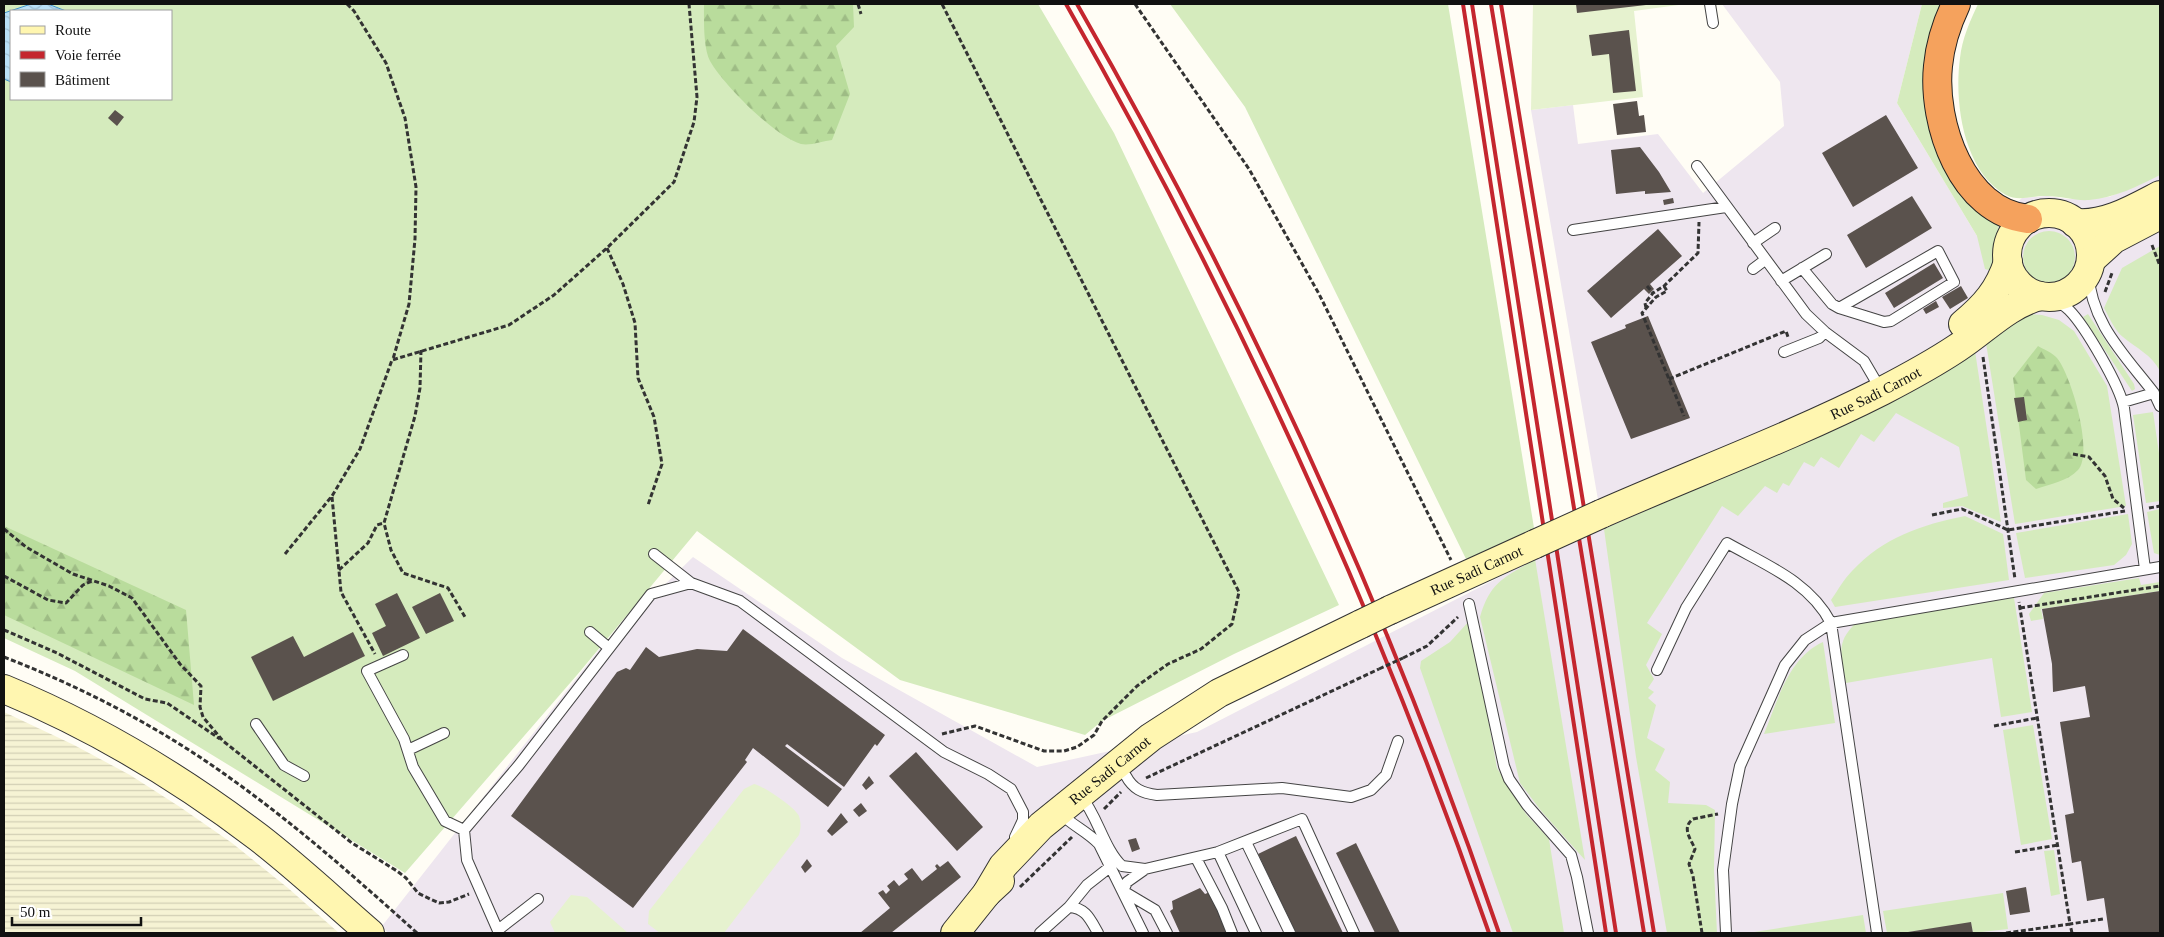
<svg xmlns="http://www.w3.org/2000/svg" width="2164" height="937" viewBox="0 0 2164 937" font-family="'Times New Roman',serif">
	<style>
		.industrial { fill: #eee6ef }
		.farmland { fill: url(#farmland-rules) }
		.grass { fill: #d5ebbd; fill-rule: evenodd }
		.forest { fill: url(#forest-firs) }
		.pitch { fill: #e6f2cf }
		.water { fill: url(#water-waves); stroke: #3f96cf }
		.building { fill: #5a524d }
		.lines { fill: none; stroke-linecap: round; stroke-linejoin: round }
		.lane-casing { stroke: #444; stroke-width: 12 }
		.secondary-casing { stroke: #333; stroke-width: 30 }
		.highway-casing { stroke: #222; stroke-width: 30 }
		.path { stroke: #333; stroke-width: 3; stroke-dasharray: 5 2.5; stroke-linecap: butt }
		.lane { stroke: #fff; stroke-width: 10 }
		.secondary { stroke: #fff6b0; stroke-width: 28 }
		.highway { stroke: #f5a25d; stroke-width: 28 }
		.rail { stroke: #c4262e; stroke-width: 4 }
		.secondary-bridge-casing { stroke: #333; stroke-width: 30; stroke-linecap: butt }
		.path-bridge { stroke: #333; stroke-width: 3; stroke-dasharray: 5 2.5; stroke-linecap: butt }
		.secondary-bridge { stroke: #fff6b0; stroke-width: 28 }
		.labels { text-anchor: middle; stroke-width: 5; stroke-linejoin: round; paint-order: stroke }
		.street-label { font-size: 15px; fill: #111; stroke: #fff }
	</style>
	<defs>
		<pattern id="farmland-rules" width="6" height="5" patternUnits="userSpaceOnUse" patternTransform="scale(1.25)"><rect width="6" height="5" fill="#f6f3d4"/><path d="M0 2.5h6" fill="none" stroke="#d2cfb5"/></pattern>
		<pattern id="forest-firs" width="22" height="20" patternUnits="userSpaceOnUse" patternTransform="scale(1.25)"><rect width="22" height="20" fill="#b9dc9c"/><path d="M5 1l3.5 6h-7zM16 11l3.5 6h-7z" fill="#9ebc85"/></pattern>
		<pattern id="water-waves" width="16" height="10" patternUnits="userSpaceOnUse" patternTransform="scale(1.25)"><rect width="16" height="10" fill="#b9e0f7"/><path d="M0 5q4-4 8 0t8 0" fill="none" stroke="#9ebfd3"/></pattern>
	</defs>
	<rect width="100%" height="100%" fill="#fffdf5"/>
	<!-- industrial -->
	<path class="industrial" d="M 1722,4 L 1922,4 L 1897,103 L 1977,236 L 2022,198 L 2047,196 L 2068,199 L 2109,197 L 2160,175 L 2160,933 L 388,933 L 382,926 L 601,647 L 693,557 L 842,658 L 1037,767 L 1197,732 L 1535,559 L 1603,529 L 1531,110 L 1573,105 L 1578,144 L 1658,134 L 1703,193 L 1784,126 L 1780,82 Z"/>
	<!-- farmland -->
	<path class="farmland" d="M 4,712 L 74,745 L 130,775 L 180,807 L 232,843 L 288,888 L 339,933 L 4,933 Z"/>
	<!-- grass -->
	<path class="grass" d="M 4,4 L 1038,4 L 1114,133 L 1339,605 L 1234,654 L 1102,721 L 1085,735 L 900,680 L 697,531 L 577,675 L 405,873 L 75,671 L 4,638 ZM 11,11 L 171,11 L 171,99 L 11,99 Z
		M 1170,4 L 1448,4 L 1535,534 L 1466,559 L 1245,107 Z
		M 1922,4 L 1945,4 L 1928,70 L 1999,220 L 1995,272 L 1985,269 L 1977,236 L 1897,103 Z
		M 1978,4 L 2160,4 L 2160,175 C 2138,186 2115,198 2089,200 C 2075,201 2061,196 2047,196 C 2034,195 2019,202 2006,195 C 1963,171 1954,102 1960,58 C 1962,39 1970,21 1978,4 Z
		M2023 257a26 26 0 1 1 52 0a26 26 0 1 1-52 0Z
		M 2160,246 L 2160,371 C 2152,355 2136,348 2123,337 C 2115,331 2109,317 2104,308 L 2122,268 Z
		M 2027,314 L 2042,315 L 2059,320 L 2074,331 L 2107,386 L 2126,506 L 2015,524 L 1986,343 L 2013,320 Z
		M 2088,314 L 2134,384 L 2135,389 L 2132,391 L 2083,317 Z
		M 1975,351 L 2001,522 L 1962,506 L 1943,508 L 1943,503 L 1968,496 L 1959,447 L 1896,413 L 1874,442 L 1861,434 L 1839,468 L 1821,457 L 1814,467 L 1804,462 L 1789,486 L 1783,483 L 1777,493 L 1765,486 L 1738,516 L 1722,506 L 1647,623 L 1662,634 L 1646,665 L 1654,679 L 1648,688 L 1654,692 L 1648,698 L 1656,705 L 1647,738 L 1665,749 L 1655,770 L 1670,782 L 1668,803 L 1706,805 L 1715,810 L 1714,870 L 1717,933 L 1667,933 L 1636,757 L 1604,529 L 1743,468 Z
		M 2153,412 L 2160,460 L 2160,501 L 2146,503 L 2133,415 Z
		M 2160,509 L 2160,555 L 2154,553 L 2147,512 Z
		M 2128,514 L 2132,544 L 2126,555 L 2114,565 L 2025,578 L 2016,533 Z
		M 1965,516 L 2003,534 L 2009,580 L 1835,607 L 1831,600 C 1838,590 1844,579 1852,571 C 1884,537 1921,525 1965,516 Z
		M 1535,559 L 1585,860 L 1542,812 L 1520,783 L 1480,617 C 1491,580 1505,578 1535,559 Z
		M 2139,578 L 2141,585 L 2160,582 L 2160,591 L 2041,609 L 2043,619 L 2031,621 L 2029,614 L 2044,593 Z
		M 2014,598 L 2032,712 L 2001,717 L 1992,658 L 1846,683 C 1841,655 1835,642 1857,622 Z
		M 1470,620 L 1497,768 L 1526,814 L 1549,839 L 1564,933 L 1513,933 L 1420,668 L 1421,661 L 1450,642 Z
		M 1823,642 L 1835,723 L 1764,734 C 1778,700 1788,658 1823,642 Z
		M 2033,725 L 2052,839 L 2021,845 L 2003,730 Z
		M 2054,850 L 2060,894 L 2051,896 L 2044,851 Z
		M 2003,893 L 2008,929 L 1973,933 L 1971,923 L 1902,933 L 1887,933 L 1883,911 Z
		M 1863,915 L 1866,933 L 1748,933 Z"/>
	<!-- forest -->
	<path class="forest" d="M 704,4 L 853,4 L 854,27 L 836,46 L 850,94 L 832,140 C 823,141 810,146 801,144 C 775,137 723,84 710,61 C 703,48 704,19 704,4 Z
		M 2038,346 C 2043,349 2053,353 2057,358 C 2071,375 2094,452 2078,470 C 2068,481 2050,484 2036,489 L 2026,480 L 2013,378 Z
		M 4,526 L 186,610 L 194,705 L 4,615 Z"/>
	<!-- pitch -->
	<path class="pitch" d="M 1533,4 L 1686,4 L 1634,11 L 1643,97 L 1531,110 Z
		M 754,784 C 763,786 795,807 799,816 C 801,823 801,828 799,835 L 724,933 L 660,933 L 648,924 L 649,911 L 744,789 Z
		M 571,895 L 587,897 L 628,933 L 555,933 L 550,922 Z"/>
	<!-- water -->
	<path class="water" d="M 31,4 L 48,4 L 66,11 L 11,11 L 11,82 L 4,79 L 4,13 Z"/>
	<!-- building -->
	<path class="building" d="M 1576,4 L 1646,4 L 1646,5 L 1577,13 Z
		M 1629,30 L 1636,91 L 1613,93 L 1609,54 L 1592,56 L 1589,35 Z
		M 1637,101 L 1639,116 L 1644,115 L 1646,132 L 1617,135 L 1613,104 Z
		M 115,110 L 124,117 L 117,126 L 108,118 Z
		M 1886,115 L 1918,168 L 1853,207 L 1822,153 Z
		M 1640,147 L 1659,172 L 1671,192 L 1645,194 L 1645,191 L 1616,194 L 1611,150 Z
		M 1912,196 L 1932,228 L 1866,268 L 1847,235 Z
		M 1673,198 L 1674,203 L 1664,205 L 1663,200 Z
		M 1658,229 L 1682,256 L 1650,284 L 1654,289 L 1649,294 L 1644,289 L 1611,318 L 1587,291 Z
		M 1934,263 L 1943,278 L 1894,308 L 1885,293 Z
		M 1961,286 L 1968,298 L 1950,309 L 1942,297 Z
		M 1936,301 L 1939,307 L 1926,314 L 1923,309 Z
		M 1648,316 L 1690,418 L 1631,439 L 1591,342 L 1626,328 L 1625,325 Z
		M 2024,397 L 2027,420 L 2018,422 L 2014,398 Z
		M 2160,591 L 2160,933 L 2109,933 L 2104,898 L 2087,901 L 2081,861 L 2072,863 L 2065,815 L 2074,813 L 2060,722 L 2090,717 L 2085,686 L 2053,692 L 2052,664 L 2042,609 Z
		M 397,593 L 420,638 L 383,656 L 372,633 L 386,626 L 375,604 Z
		M 440,593 L 454,621 L 426,634 L 412,607 Z
		M 743,629 L 885,735 L 877,746 L 875,744 L 844,787 L 787,744 L 785,746 L 842,789 L 828,807 L 753,748 L 745,760 L 747,762 L 633,908 L 511,816 L 617,672 L 626,668 L 630,670 L 646,647 L 659,657 L 697,649 L 727,651 Z
		M 353,632 L 365,656 L 273,701 L 251,657 L 293,636 L 304,657 Z
		M 916,752 L 983,827 L 957,851 L 889,776 Z
		M 869,776 L 874,783 L 866,790 L 862,785 Z
		M 861,803 L 867,811 L 859,817 L 853,810 Z
		M 841,813 L 848,822 L 832,836 L 827,831 Z
		M 1296,836 L 1343,933 L 1296,933 L 1258,854 Z
		M 1136,838 L 1140,849 L 1132,852 L 1128,840 Z
		M 1356,843 L 1400,933 L 1375,933 L 1336,853 Z
		M 807,859 L 812,866 L 805,873 L 801,867 Z
		M 948,861 L 961,877 L 891,933 L 860,933 L 890,908 L 878,893 L 883,890 L 886,894 L 890,890 L 887,886 L 894,880 L 899,886 L 908,879 L 904,874 L 912,868 L 922,881 L 937,869 L 935,866 L 937,864 L 940,867 Z
		M 2026,887 L 2030,912 L 2010,915 L 2006,891 Z
		M 1200,888 L 1205,894 L 1210,892 L 1230,933 L 1180,933 L 1170,911 L 1173,909 L 1172,901 Z
		M 1971,922 L 1973,933 L 1909,933 L 1908,932 Z"/>
	<g class="lines">
		<defs>
			<path id="lane" d="M 1710,4 L 1713,23
				M 1697,166 L 1806,314 L 1825,332 L 1864,361 L 1881,390
				M 1573,230 L 1726,207
				M 1753,243 L 1775,228
				M 1802,268 L 1832,304 L 1839,308 L 1938,251 L 1954,282 L 1891,321 L 1884,322 L 1839,308
				M 1753,269 L 1765,260
				M 2088,271 C 2091,323 2123,353 2154,393 L 2160,406
				M 1781,281 L 1826,254
				M 2046,297 C 2054,300 2063,304 2069,310 C 2085,326 2120,386 2124,408 L 2145,569
				M 1784,352 L 1819,338 L 1825,332
				M 2123,402 L 2154,393
				M 654,554 L 691,583
				M 1469,604 L 1504,766 L 1509,779 L 1527,805 L 1571,855 L 1577,877 L 1588,933
				M 590,632 L 609,648
				M 403,655 L 367,671 L 404,739 L 413,767 L 445,821 L 464,830
				M 1657,670 L 1686,608 L 1727,543 C 1766,565 1810,582 1831,623 L 1877,933
				M 256,724 L 284,765 L 304,776
				M 408,750 L 444,733
				M 1126,776 C 1133,789 1142,793 1157,795 L 1282,788 L 1351,797 L 1371,790 L 1386,775 L 1398,741
				M 1081,796 C 1098,817 1104,849 1122,866 L 1145,869 L 1218,852 L 1256,933
				M 1059,812 C 1071,825 1087,831 1099,844 L 1143,933
				M 1246,842 L 1290,933
				M 1218,852 L 1302,819 L 1354,933
				M 1196,858 L 1222,908 L 1232,933
				M 1123,891 L 1155,910 L 1167,933
				M 1123,891 L 1127,882 L 1144,870
				M 1069,907 L 1087,885 L 1110,867
				M 498,930 L 538,899
				M 499,933 L 467,860 L 464,830 L 519,765 L 651,594 L 691,583 L 740,601 L 944,752 L 988,774 L 1011,789 L 1023,812 L 1023,820 L 1015,837
				M 1040,933 L 1069,907 C 1086,908 1090,919 1098,933
				M 1726,933 L 1723,870 L 1732,804 L 1740,766 L 1785,665 L 1805,640 L 1831,623 L 2160,567"/>
			<g id="secondary">
				<circle cx="2049" cy="255" r="42"/>
				<path d="M 2075,223 C 2105,226 2135,208 2160,195"/>
				<path d="M 2091,260 L 2114,239 L 2156,217"/>
				<path d="M 1963,324 C 1985,306 1999,290 2008,262"/>
				<path id="s1" d="M 1601,514 C 1694,473 1791,437 1882,391 C 1907,378 1933,364 1957,348 C 1985,330 2007,305 2040,296"/>
				<path id="s2" d="M 1390,610 L 1535,544"/>
				<path d="M 4,689 C 96,727 179,777 258,837 C 297,867 333,901 370,933"/>
				<path id="s3" d="M 987,893 L 1003,866 L 1041,826 L 1151,737 L 1219,693 L 1361,624"/>
				<path d="M 955,933 L 987,893 L 1000,881"/>
			</g>
			<path id="highway" d="M 1956,4 C 1947,23 1940,44 1938,66 C 1932,123 1962,212 2028,219"/>
		</defs>
		<!-- lane casing -->
		<use href="#lane" class="lane-casing"/>
		<!-- secondary casing -->
		<use href="#secondary" class="secondary-casing"/>
		<!-- highway casing -->
		<use href="#highway" class="highway-casing"/>
		<!-- path -->
		<path class="path" d="M 347,4 L 354,11 L 386,63 L 405,118 L 416,187 L 415,239 L 409,304 L 393,359
			M 858,4 L 861,14
			M 1135,4 L 1249,169 L 1319,294 L 1451,560
			M 2152,245 L 2160,266
			M 607,248 L 623,284 L 635,323 L 638,378 L 654,417 L 662,464 L 648,505
			M 1647,286 L 1653,293
			M 1664,286 L 1667,291 L 1656,297 L 1642,313 L 1684,416
			M 2105,292 L 2112,273
			M 1646,308 L 1645,303 L 1653,293 L 1664,286 L 1698,253 L 1699,222
			M 421,350 L 420,388 L 415,416 L 384,523 L 391,550 L 403,573 L 448,588 L 465,617
			M 1983,357 L 2015,579
			M 1669,379 L 1786,331 L 1788,337
			M 2073,454 L 2089,457 L 2105,476 L 2113,499 L 2124,508
			M 332,497 L 341,592 L 375,654
			M 2149,508 L 2160,506
			M 1932,515 L 1962,509 L 2008,530 L 2125,511
			M 4,529 L 26,547 L 73,574 L 109,586 L 132,598 L 180,664 L 201,686 L 200,707 L 203,717 L 223,741 L 352,843 L 397,871 L 406,878 L 418,893 L 430,899 L 439,903 L 449,902 L 469,894
			M 285,554 L 332,496 L 360,449 L 392,360 L 509,325 L 554,295 L 607,248 L 674,182 L 694,122 L 697,97 L 689,4
			M 339,570 L 368,543 L 377,525 L 384,523
			M 4,576 L 48,600 L 66,603 L 83,585 L 92,581
			M 2020,608 L 2160,586
			M 4,630 L 57,653 L 145,699 L 167,703 L 220,739
			M 4,657 C 84,688 161,728 230,778 C 296,825 357,879 417,933
			M 1403,658 L 1427,646 L 1458,617
			M 1994,726 L 2037,718
			M 942,734 L 975,726 L 1044,751 L 1064,751 L 1077,747 L 1094,735 L 1102,721 L 1137,686 L 1168,664 L 1201,649 L 1232,624 L 1239,592 L 942,4
			M 1146,778 L 1379,669
			M 1104,809 L 1121,792
			M 2015,852 L 2058,845
			M 1020,887 L 1072,837
			M 1702,933 L 1693,876 L 1689,864 L 1695,849 C 1691,839 1681,828 1693,819 L 1718,814
			M 2006,933 L 2070,924 L 2019,602
			M 2072,933 L 2070,924 L 2103,919"/>
		<!-- lane -->
		<use href="#lane" class="lane"/>
		<!-- secondary -->
		<use href="#secondary" class="secondary"/>
		<!-- highway -->
		<use href="#highway" class="highway"/>
		<!-- rail -->
		<path class="rail" d="M 1066,4 C 1235,301 1377,610 1489,933
			M 1077,4 C 1247,301 1389,610 1499,933
			M 1463,4 L 1606,933
			M 1472,4 L 1616,933
			M 1491,4 L 1644,933
			M 1501,4 L 1654,933"/>
		<defs>
			<path id="secondary-bridge" d="M 1535,544 L 1601,514
				M 1361,624 L 1390,610"/>
		</defs>
		<!-- secondary-bridge casing -->
		<use href="#secondary-bridge" class="secondary-bridge-casing"/>
		<!-- path-bridge -->
		<path class="path-bridge" d="M 1379,669 L 1403,658"/>
		<!-- secondary-bridge -->
		<use href="#secondary-bridge" class="secondary-bridge"/>
	</g>
	<g class="labels">
		<!-- street labels -->
		<g class="street-label">
			<text dy="5" stroke="none"><textPath href="#s1" startOffset="300">Rue Sadi Carnot</textPath></text>
			<text dy="5" stroke="none"><textPath href="#s2" startOffset="95">Rue Sadi Carnot</textPath></text>
			<text dy="5" stroke="none"><textPath href="#s3" startOffset="175">Rue Sadi Carnot</textPath></text>
		</g>
	</g>
	<!-- border -->
	<rect width="2164" height="937" fill="none" stroke="#111111" stroke-width="10"/>
	<!-- legend -->
	<rect x="10" y="10" width="162" height="90" fill="#ffffff" stroke="#a0a0a0"/>
	<rect x="20" y="26" width="25" height="8" fill="#fff6b0" stroke="#a0a0a0"/>
	<text x="55" y="35" font-size="15" fill="#111111">Route</text>
	<rect x="20" y="51" width="25" height="8" fill="#c4262e" stroke="#a0a0a0"/>
	<text x="55" y="60" font-size="15" fill="#111111">Voie ferrée</text>
	<rect x="20" y="72" width="25" height="15" fill="#5a524d" stroke="#a0a0a0"/>
	<text x="55" y="85" font-size="15" fill="#111111">Bâtiment</text>
	<!-- scale -->
	<path d="M12 917v8h129v-8" fill="none" stroke="#111111" stroke-width="2.5"/>
	<text x="20" y="917" font-size="15" fill="#111111" stroke="#ffffff" stroke-width="4" paint-order="stroke">50 m</text>
</svg>
